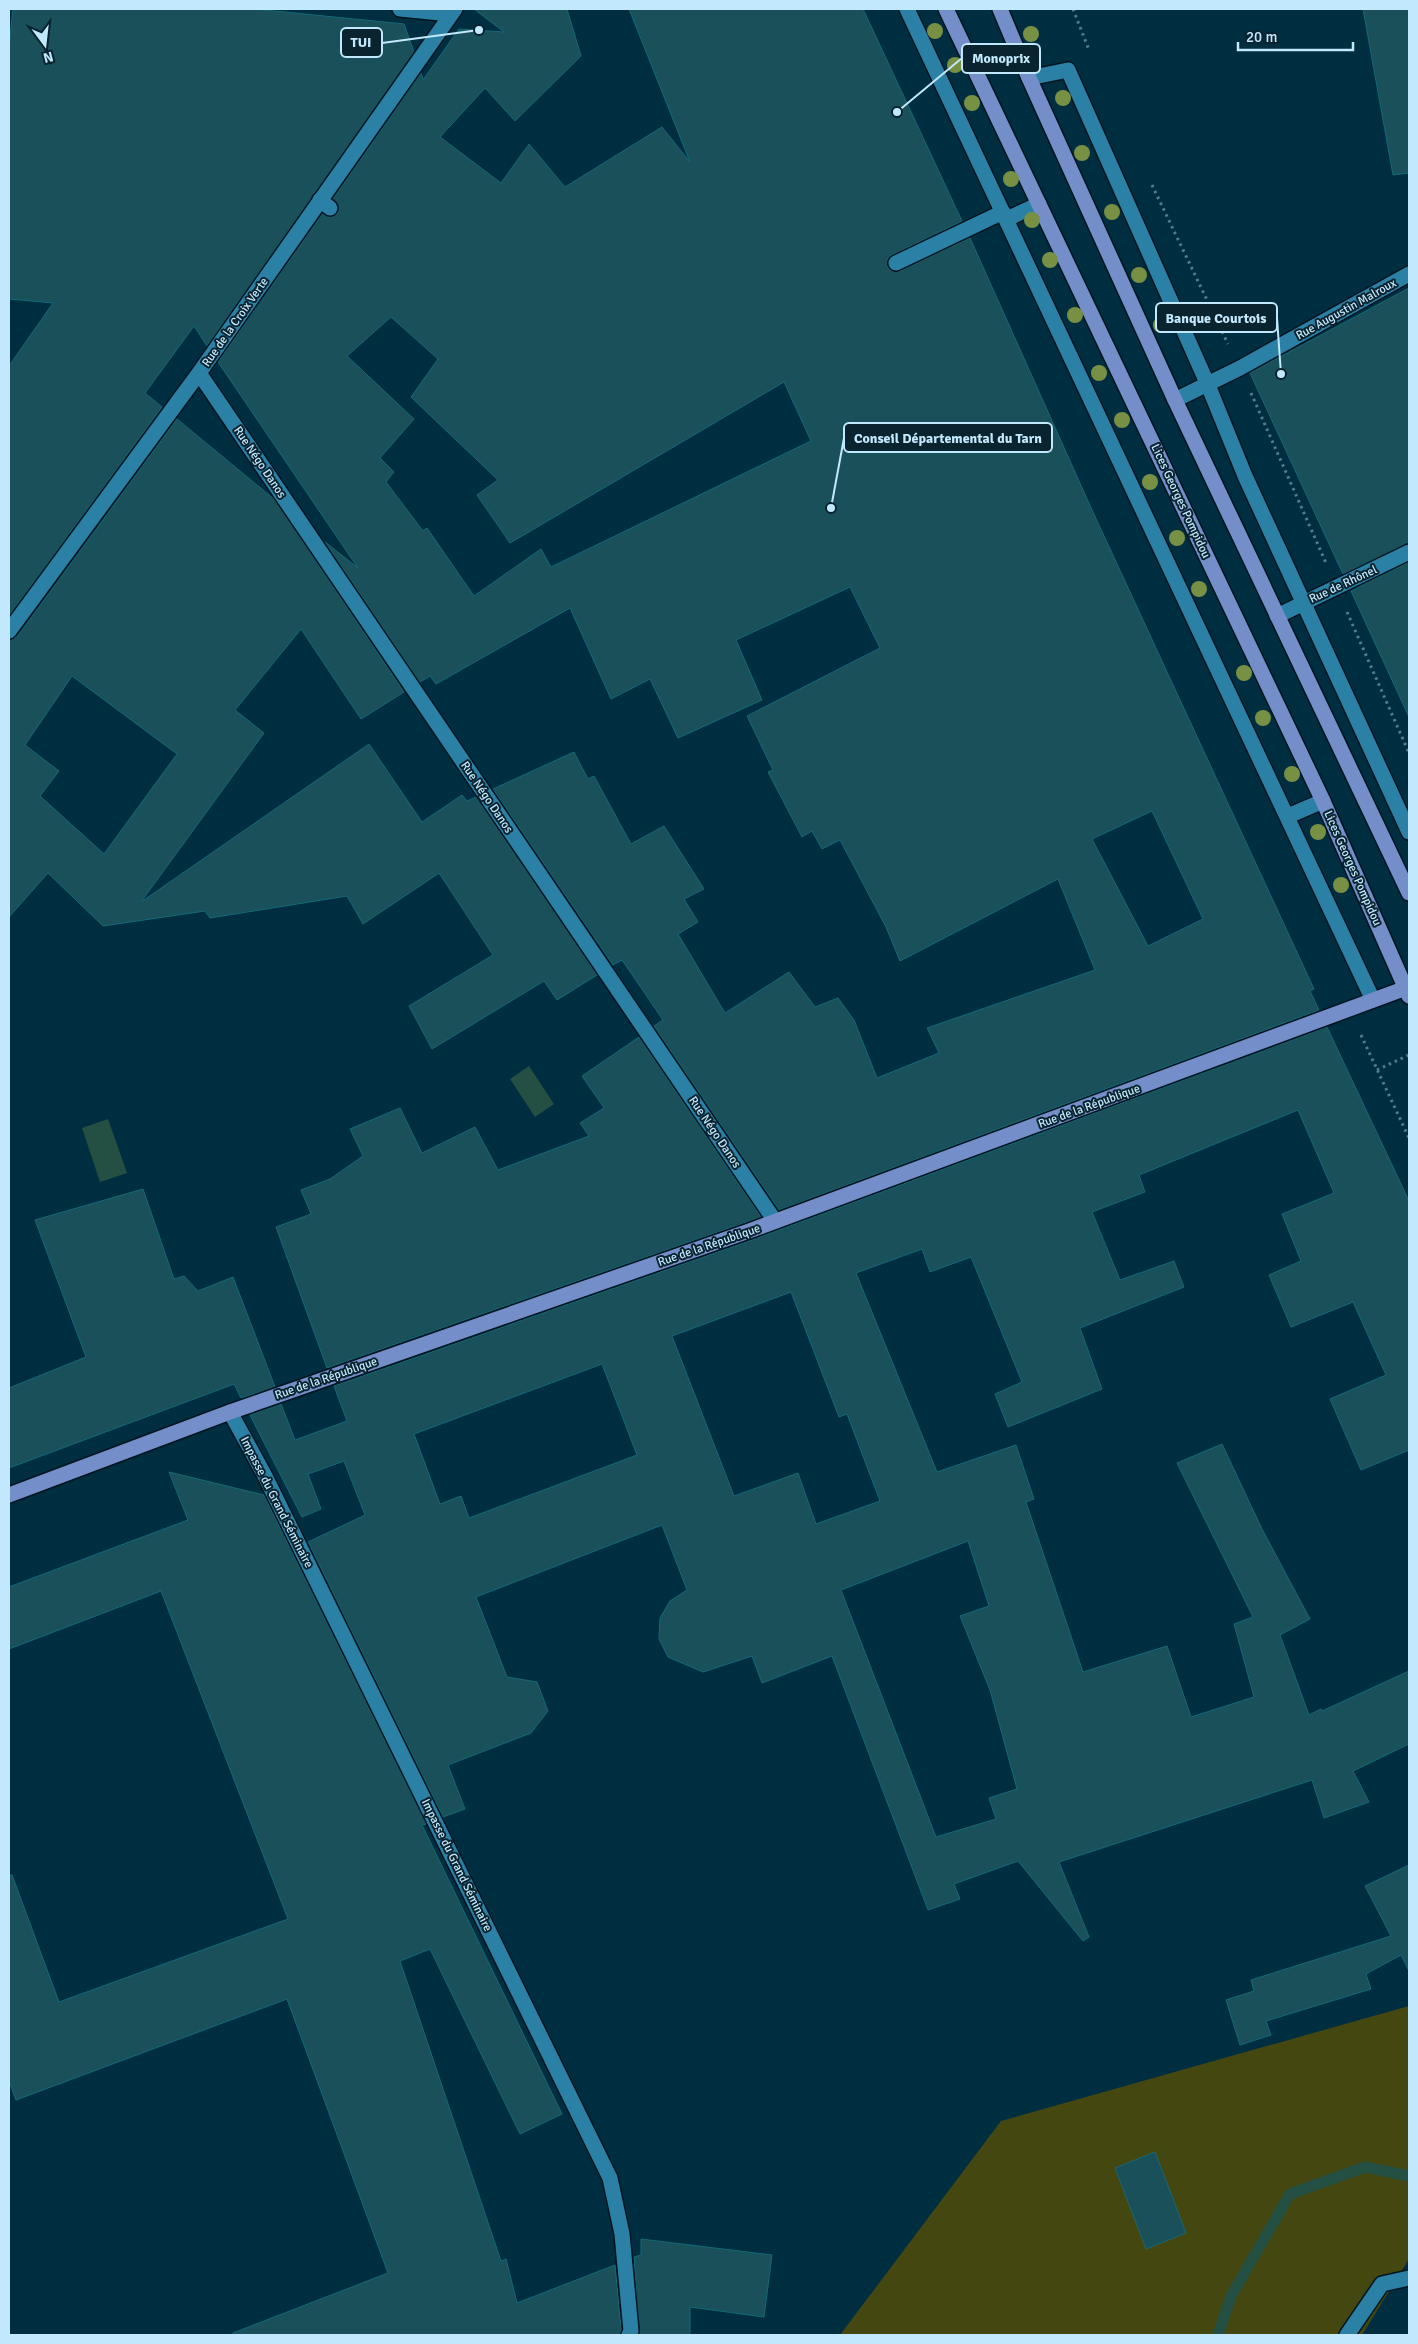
<svg xmlns="http://www.w3.org/2000/svg" width="1418" height="2344" viewBox="0 0 1418 2344" font-family="Signika,sans-serif">
	<style>
		.green { fill: #454710 }
		.water { fill: #235043 }
		.lines { fill: none; stroke-linecap: round; stroke-linejoin: round }
		.stream { stroke: #235043; stroke-width: 11 }
		.building { fill: #19505a; stroke: #146a78; fill-rule: evenodd }
		.lane-casing { stroke: #001520; stroke-width: 18 }
		.street-casing { stroke: #001520; stroke-width: 18 }
		.primary-casing { stroke: #001520; stroke-width: 18 }
		.path { stroke: #517b8f; stroke-width: 3; stroke-dasharray: 2.5 4; stroke-linecap: butt }
		.lane { stroke: #2b80a6; stroke-width: 15 }
		.street { stroke: #2b80a6; stroke-width: 15 }
		.primary { stroke: #748ec9; stroke-width: 15 }
		.tree { fill: #789044 }
		.labels { text-anchor: middle; stroke-width: 4; stroke-linejoin: round; paint-order: stroke }
		.street-label { font-size: 12px; fill: #c2e8fd; stroke: #09232f }
		.leader { fill: none; stroke: #c2e8fd; stroke-width: 2 }
		.callout-dot { fill: #c2e8fd; stroke: #09232f; stroke-width: 2 }
		.callout { fill: #09232f; stroke: #c2e8fd; stroke-width: 2 }
		.callout-label { font-size: 14px; text-anchor: middle; font-weight: bold; fill: #c2e8fd }
	</style>
	<rect width="100%" height="100%" fill="#002e41"/>
	<!-- green -->
	<path class="green" d="M 1409,2006 L 1409,2259 L 1362,2335 L 840,2335 L 1001,2121 Z"/>
	<!-- water -->
	<path class="water" d="M 529,1066 L 554,1104 L 535,1117 L 510,1079 Z
		M 108,1119 L 127,1173 L 100,1182 L 82,1128 Z"/>
	<g class="lines">
		<!-- stream -->
		<path class="stream" d="M 1218,2335 L 1231,2296 L 1290,2194 L 1365,2167 L 1409,2176"/>
	</g>
	<!-- building -->
	<path class="building" d="M 13,9 L 255,9 L 404,24 L 414,52 L 207,346 L 194,326 L 145,393 L 162,407 L 9,616 L 9,366 L 53,303 L 9,299 L 9,46 Z
		M 474,9 L 567,9 L 581,56 L 515,121 L 485,88 L 440,137 L 501,183 L 529,144 L 565,187 L 662,127 L 690,162 L 629,9 L 863,9 L 962,221 L 892,255 L 888,258 L 887,267 L 891,271 L 900,271 L 970,238 L 1092,510 L 1314,989 L 1310,991 L 1319,1010 L 779,1210 L 654,1026 L 663,1020 L 622,960 L 613,965 L 493,789 L 574,752 L 588,779 L 594,776 L 631,844 L 664,826 L 704,889 L 684,899 L 698,922 L 678,934 L 725,1013 L 789,972 L 815,1007 L 838,998 L 854,1020 L 877,1078 L 939,1053 L 927,1028 L 1095,970 L 1058,879 L 900,961 L 886,927 L 840,840 L 822,849 L 812,831 L 802,837 L 768,772 L 773,770 L 747,716 L 880,648 L 850,587 L 736,640 L 762,700 L 678,738 L 650,679 L 611,699 L 570,608 L 436,684 L 430,676 L 420,682 L 325,542 L 358,568 L 218,362 L 322,214 L 329,217 L 338,213 L 339,205 L 333,199 L 421,73 L 423,80 L 459,29 L 504,32 ZM 391,317 L 438,359 L 411,397 L 498,480 L 477,495 L 510,543 L 784,382 L 811,441 L 551,567 L 541,549 L 474,596 L 427,528 L 423,531 L 386,482 L 394,472 L 380,458 L 414,419 L 347,356 ZM 1152,811 L 1203,919 L 1148,946 L 1092,839 Z
		M 1363,9 L 1409,9 L 1409,173 L 1393,175 Z
		M 1409,288 L 1409,543 L 1343,574 L 1250,373 Z
		M 177,419 L 274,499 L 404,692 L 361,719 L 301,629 L 235,710 L 264,733 L 141,902 L 369,744 L 422,822 L 462,795 L 467,801 L 476,797 L 597,975 L 557,1000 L 544,981 L 432,1049 L 409,1006 L 493,955 L 439,873 L 363,924 L 347,896 L 210,918 L 205,911 L 103,926 L 48,873 L 9,917 L 9,640 L 17,637 ZM 72,676 L 177,754 L 104,854 L 40,796 L 59,771 L 25,745 Z
		M 1409,562 L 1409,717 L 1351,591 Z
		M 1327,1027 L 1409,1201 L 1409,1450 L 1361,1470 L 1330,1399 L 1386,1375 L 1353,1302 L 1291,1327 L 1269,1275 L 1301,1261 L 1282,1214 L 1334,1193 L 1298,1110 L 1139,1175 L 1145,1192 L 1092,1212 L 1120,1280 L 1174,1261 L 1184,1287 L 1080,1328 L 1102,1389 L 1008,1427 L 995,1394 L 1022,1382 L 971,1257 L 930,1272 L 922,1249 L 856,1273 L 937,1472 L 1016,1445 L 1034,1499 L 1026,1502 L 1083,1672 L 1167,1646 L 1191,1717 L 1254,1697 L 1234,1624 L 1253,1617 L 1177,1463 L 1222,1444 L 1262,1529 L 1310,1619 L 1280,1635 L 1309,1715 L 1321,1709 L 1322,1711 L 1409,1671 L 1409,1744 L 1353,1771 L 1369,1802 L 1324,1818 L 1312,1780 L 1059,1862 L 1089,1937 L 1083,1941 L 1018,1861 L 954,1884 L 960,1899 L 928,1910 L 832,1656 L 762,1683 L 752,1656 L 703,1672 L 668,1657 L 659,1639 L 660,1618 L 670,1601 L 687,1590 L 662,1525 L 476,1597 L 507,1677 L 537,1682 L 548,1711 L 531,1733 L 448,1765 L 465,1809 L 443,1817 L 308,1542 L 365,1515 L 344,1461 L 308,1474 L 321,1509 L 302,1517 L 250,1415 L 281,1404 L 295,1440 L 347,1421 L 334,1386 L 752,1240 ZM 791,1292 L 839,1417 L 847,1414 L 880,1501 L 816,1524 L 798,1473 L 734,1496 L 672,1336 ZM 602,1364 L 637,1455 L 469,1518 L 461,1496 L 440,1504 L 414,1434 ZM 968,1541 L 989,1606 L 960,1616 L 990,1690 L 1017,1789 L 989,1798 L 996,1819 L 936,1837 L 841,1590 Z
		M 639,1037 L 761,1217 L 327,1368 L 276,1227 L 311,1214 L 301,1190 L 330,1179 L 363,1156 L 350,1129 L 400,1108 L 422,1153 L 475,1127 L 498,1170 L 589,1136 L 580,1123 L 604,1108 L 582,1076 Z
		M 143,1189 L 174,1279 L 184,1276 L 198,1291 L 233,1277 L 275,1387 L 241,1398 L 234,1384 L 9,1468 L 9,1388 L 86,1357 L 35,1220 Z
		M 169,1472 L 264,1495 L 426,1824 L 422,1825 L 562,2114 L 520,2134 L 430,1949 L 400,1961 L 501,2261 L 506,2259 L 517,2303 L 615,2265 L 621,2329 L 620,2335 L 233,2335 L 233,2333 L 388,2273 L 287,1999 L 16,2100 L 9,2081 L 9,1875 L 12,1875 L 59,2002 L 288,1919 L 161,1591 L 9,1649 L 9,1587 L 188,1520 Z
		M 1409,1865 L 1409,1971 L 1401,1955 L 1366,1974 L 1371,1989 L 1266,2021 L 1271,2035 L 1240,2045 L 1226,2000 L 1254,1991 L 1251,1980 L 1391,1936 L 1365,1886 Z
		M 1155,2152 L 1186,2233 L 1146,2249 L 1115,2168 Z
		M 641,2239 L 772,2255 L 764,2317 L 690,2307 L 690,2335 L 639,2335 L 634,2257 L 641,2255 Z"/>
	<g class="lines">
		<defs>
			<path id="lane" d="M 907,9 L 1373,1000
				M 1029,78 L 1068,70 L 1208,385 L 1245,476 L 1409,832
				M 320,200 L 330,208
				M 1007,219 L 1039,204
				M 896,263 L 1003,212
				M 1288,816 L 1323,801
				M 230,1412 L 264,1474 L 610,2178 L 622,2234 L 631,2331 L 629,2335"/>
			<path id="street" d="M 400,9 L 451,14
				M 199,373 L 775,1221
				M 1175,400 L 1240,368 L 1409,274
				M 1277,616 L 1409,552
				M 9,631 L 199,373 L 455,9
				M 1347,2335 L 1382,2284 L 1409,2278"/>
			<path id="primary" d="M 946,9 L 1323,801 L 1409,996
				M 1000,9 L 1029,78 L 1175,400 L 1409,893
				M 9,1495 L 230,1412 L 749,1231 L 1406,988"/>
		</defs>
		<!-- lane casing -->
		<use href="#lane" class="lane-casing"/>
		<!-- street casing -->
		<use href="#street" class="street-casing"/>
		<!-- primary casing -->
		<use href="#primary" class="primary-casing"/>
		<!-- path -->
		<path class="path" d="M 1073,9 L 1089,50
			M 1152,185 L 1228,344
			M 1251,393 L 1326,563
			M 1347,612 L 1409,753
			M 1361,1035 L 1409,1138
			M 1377,1070 L 1409,1055"/>
		<!-- lane -->
		<use href="#lane" class="lane"/>
		<!-- street -->
		<use href="#street" class="street"/>
		<!-- primary -->
		<use href="#primary" class="primary"/>
	</g>
	<!-- trees -->
	<g class="tree">
		<circle cx="935" cy="31" r="8"/>
		<circle cx="1031" cy="34" r="8"/>
		<circle cx="955" cy="65" r="8"/>
		<circle cx="1063" cy="98" r="8"/>
		<circle cx="972" cy="103" r="8"/>
		<circle cx="1082" cy="153" r="8"/>
		<circle cx="1011" cy="179" r="8"/>
		<circle cx="1112" cy="212" r="8"/>
		<circle cx="1032" cy="220" r="8"/>
		<circle cx="1050" cy="260" r="8"/>
		<circle cx="1139" cy="275" r="8"/>
		<circle cx="1075" cy="315" r="8"/>
		<circle cx="1161" cy="325" r="8"/>
		<circle cx="1099" cy="373" r="8"/>
		<circle cx="1122" cy="420" r="8"/>
		<circle cx="1150" cy="482" r="8"/>
		<circle cx="1177" cy="538" r="8"/>
		<circle cx="1199" cy="589" r="8"/>
		<circle cx="1244" cy="673" r="8"/>
		<circle cx="1263" cy="718" r="8"/>
		<circle cx="1292" cy="774" r="8"/>
		<circle cx="1318" cy="832" r="8"/>
		<circle cx="1341" cy="885" r="8"/>
	</g>
	<g class="labels">
		<!-- street labels -->
		<g class="street-label">
			<text transform="translate(1346 309) rotate(-29)" y="4">Rue Augustin Malroux</text>
			<text transform="translate(235 322) rotate(-55)" y="4">Rue de la Croix Verte</text>
			<text transform="translate(260 462) rotate(56)" y="4">Rue Négo Danos</text>
			<text transform="translate(1181 501) rotate(65)" y="4">Lices Georges Pompidou</text>
			<text transform="translate(1343 584) rotate(-25)" y="4">Rue de Rhônel</text>
			<text transform="translate(487 797) rotate(56)" y="4">Rue Négo Danos</text>
			<text transform="translate(1353 868) rotate(66)" y="4">Lices Georges Pompidou</text>
			<text transform="translate(1089 1106) rotate(-20)" y="4">Rue de la République</text>
			<text transform="translate(715 1132) rotate(56)" y="4">Rue Négo Danos</text>
			<text transform="translate(709 1245) rotate(-19)" y="4">Rue de la République</text>
			<text transform="translate(326 1378) rotate(-19)" y="4">Rue de la République</text>
			<text transform="translate(277 1502) rotate(63)" y="4">Impasse du Grand Séminaire</text>
			<text transform="translate(457 1865) rotate(64)" y="4">Impasse du Grand Séminaire</text>
		</g>
	</g>
	<!-- callouts -->
	<path class="leader" d="M479 30L382 43M897 112L962 58M1281 374L1277 318M831 508L844 438"/>
	<g class="callout-dot">
		<circle cx="479" cy="30" r="5"/>
		<circle cx="897" cy="112" r="5"/>
		<circle cx="1281" cy="374" r="5"/>
		<circle cx="831" cy="508" r="5"/>
	</g>
	<g class="callout">
		<rect x="341" y="28" width="41" height="29" rx="5"/>
		<rect x="962" y="44" width="78" height="29" rx="5"/>
		<rect x="1156" y="303" width="121" height="29" rx="5"/>
		<rect x="844" y="423" width="208" height="29" rx="5"/>
	</g>
	<g class="callout-label">
		<text x="361" y="47">TUI</text>
		<text x="1001" y="63">Monoprix</text>
		<text x="1216" y="323">Banque Courtois</text>
		<text x="948" y="443">Conseil Départemental du Tarn</text>
	</g>
	<!-- border -->
	<rect width="1418" height="2344" fill="none" stroke="#c2e8fd" stroke-width="20"/>
	<!-- north arrow -->
	<g transform="translate(45 45) rotate(165)" stroke="#09232f" stroke-width="4" paint-order="stroke">
	<path d="M0-4L9 19L0 12L-9 19Z" fill="#c2e8fd"/>
	<text y="-8" font-size="14" font-weight="bold" text-anchor="middle" fill="#c2e8fd">N</text>
	</g>
	<!-- scale -->
	<path d="M1238 42v8h115v-8" fill="none" stroke="#c2e8fd" stroke-width="2.5"/>
	<text x="1246" y="42" font-size="15" fill="#c2e8fd" stroke="#09232f" stroke-width="4" paint-order="stroke">20 m</text>
</svg>
